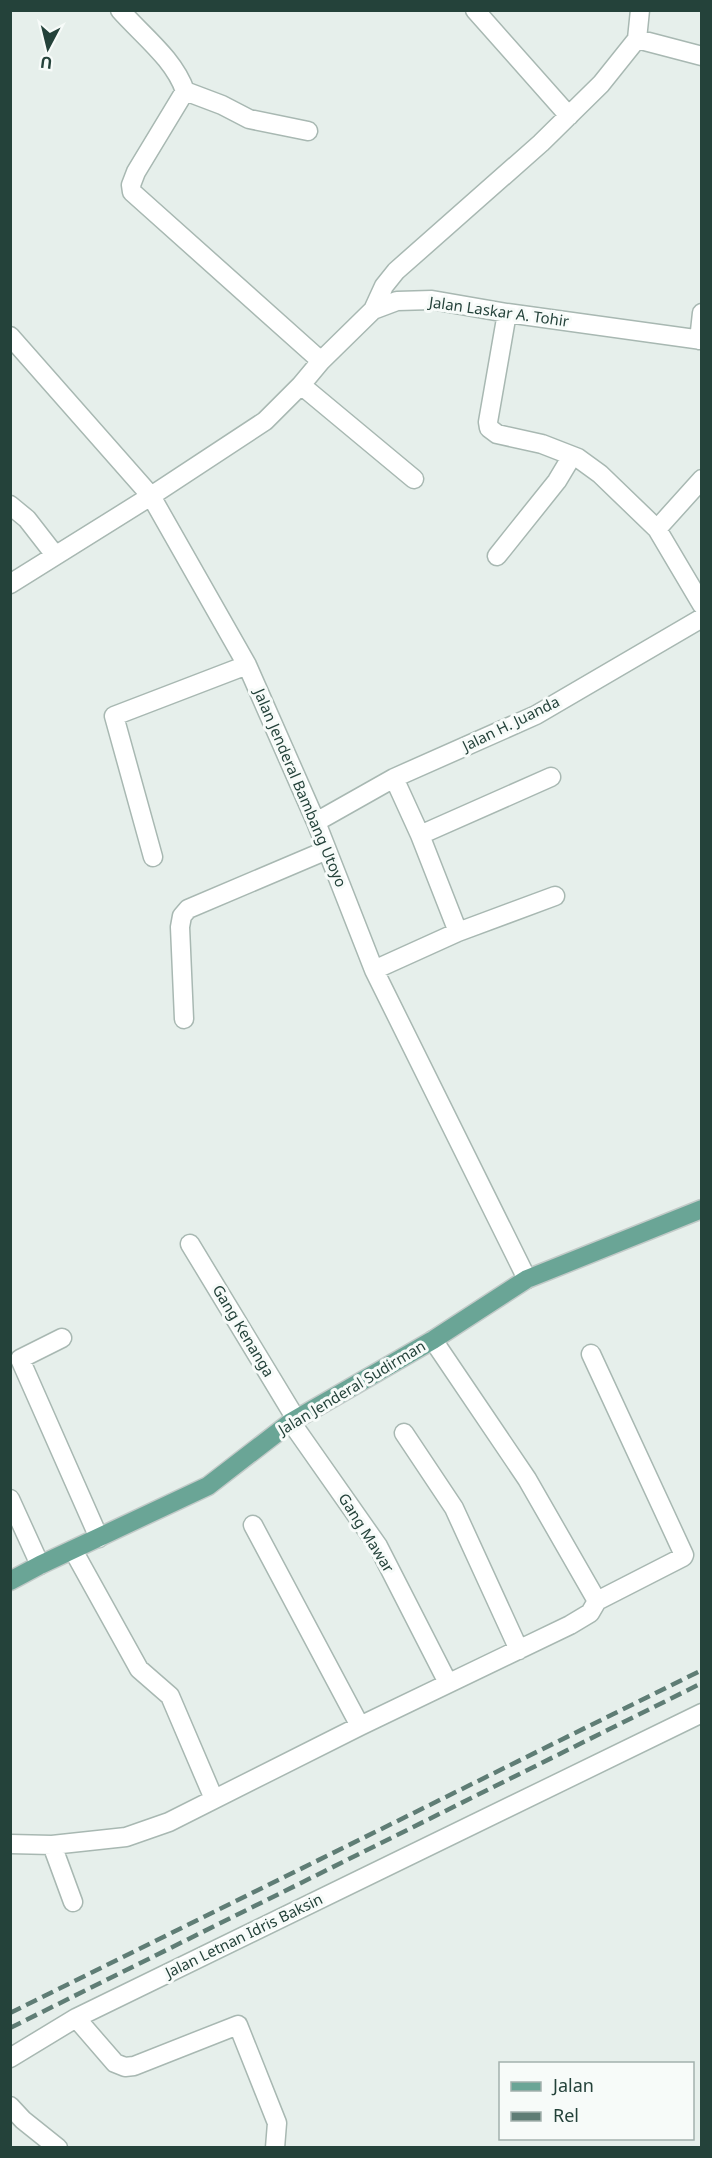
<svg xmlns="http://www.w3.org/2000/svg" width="712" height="2158" viewBox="0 0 712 2158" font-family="'Noto Sans',sans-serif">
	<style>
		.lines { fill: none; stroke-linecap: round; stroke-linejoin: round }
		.minor-casing { stroke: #a8b8b2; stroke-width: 21 }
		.major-casing { stroke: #c2cac8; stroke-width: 21 }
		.minor { stroke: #fff; stroke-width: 18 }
		.major { stroke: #6aa596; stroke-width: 18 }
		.rail { stroke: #5f7d75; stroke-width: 4.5; stroke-dasharray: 12 6; stroke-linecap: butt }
		.labels { text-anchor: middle; stroke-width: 6; stroke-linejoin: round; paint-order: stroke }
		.street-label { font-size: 15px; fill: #24423a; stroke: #f7fbf9 }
	</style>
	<rect width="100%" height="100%" fill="#e6efeb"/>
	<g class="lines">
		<defs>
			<path id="minor" d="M 120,10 C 143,36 174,59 185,91 L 136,172 L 131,185 L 132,192 L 321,361
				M 475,10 L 569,116
				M 637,39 L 702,56
				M 185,91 L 222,105 L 249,119 L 308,131
				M 373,310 L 384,286 L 396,271 L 541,143 L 601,84 L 637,39 L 640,10
				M 507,313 L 488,422 L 489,428 L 497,434 L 542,444 L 578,458 L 600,474 L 657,529 L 702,605
				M 10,336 L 151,496 L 247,665 L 316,822 L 374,970 L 527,1279
				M 699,340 L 702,313
				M 301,385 L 414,479
				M 10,505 L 27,519 L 55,555
				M 657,529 L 702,479
				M 497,556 L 557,481 L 572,456
				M 10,584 L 151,496 L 265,421 L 301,385 L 321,361 L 373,310 L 397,301 L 432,300 L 507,313 L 702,340
				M 394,778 L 420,835 L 458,932
				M 316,822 L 394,778 L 536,715 L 702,618
				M 420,835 L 551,777
				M 153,857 L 114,716 L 247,665
				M 374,970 L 458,932 L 555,896
				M 184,1019 L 180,927 L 182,916 L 188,909 L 327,850
				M 190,1244 L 296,1419
				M 62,1338 L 20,1359 L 99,1538
				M 591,1354 L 684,1555 L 683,1557 L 597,1601
				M 291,1422 L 378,1546 L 448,1683
				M 404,1433 L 454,1508 L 519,1650
				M 10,1499 L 40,1565
				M 253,1525 L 360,1726
				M 73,1550 L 139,1669 L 170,1696 L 214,1799
				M 10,1844 L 52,1845 L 126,1837 L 169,1822 L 360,1726 L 570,1625 L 590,1613 L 597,1601 L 527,1479 L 433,1340
				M 52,1845 L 73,1902
				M 76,2018 L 115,2063 L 125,2067 L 134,2066 L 238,2025 L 277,2123 L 275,2148
				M 10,2058 L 76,2018 L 702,1713
				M 10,2106 L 23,2120 L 58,2148"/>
			<path id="major" d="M 10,1581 L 40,1565 L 208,1486 L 291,1422 L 433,1340 L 527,1279 L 702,1209"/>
		</defs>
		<!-- minor casing -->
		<use href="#minor" class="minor-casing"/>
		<!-- major casing -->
		<use href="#major" class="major-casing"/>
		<!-- minor -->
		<use href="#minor" class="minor"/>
		<!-- major -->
		<use href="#major" class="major"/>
		<!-- rail -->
		<path class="rail" d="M 10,2013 L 702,1670
			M 10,2028 L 702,1683"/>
	</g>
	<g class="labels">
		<!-- street labels -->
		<g class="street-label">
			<text transform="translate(499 312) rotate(8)" y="5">Jalan Laskar A. Tohir</text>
			<text transform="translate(511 724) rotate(-26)" y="5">Jalan H. Juanda</text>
			<text transform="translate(300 788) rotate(67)" y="5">Jalan Jenderal Bambang Utoyo</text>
			<text transform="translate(243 1331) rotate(59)" y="5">Gang Kenanga</text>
			<text transform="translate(352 1388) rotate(-31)" y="5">Jalan Jenderal Sudirman</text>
			<text transform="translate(366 1533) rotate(58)" y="5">Gang Mawar</text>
			<text transform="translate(244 1936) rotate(-26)" y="5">Jalan Letnan Idris Baksin</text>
		</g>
	</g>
	<!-- border -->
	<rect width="712" height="2158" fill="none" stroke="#24423a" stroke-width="24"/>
	<!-- legend -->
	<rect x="499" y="2062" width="195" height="78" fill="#f7fbf9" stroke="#a3b1ad" stroke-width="1.5"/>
	<rect x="511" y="2082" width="30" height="9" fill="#6aa596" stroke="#a3b1ad" stroke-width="1.5"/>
	<text x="553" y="2092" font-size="18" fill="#24423a">Jalan</text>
	<rect x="511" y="2112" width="30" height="9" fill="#5f7d75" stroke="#a3b1ad" stroke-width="1.5"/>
	<text x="553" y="2122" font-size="18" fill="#24423a">Rel</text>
	<!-- north arrow -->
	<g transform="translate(48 48) rotate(187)" stroke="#f7fbf9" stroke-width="4.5" paint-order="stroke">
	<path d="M0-4.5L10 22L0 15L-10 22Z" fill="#24423a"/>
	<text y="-9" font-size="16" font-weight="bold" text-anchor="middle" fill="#24423a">U</text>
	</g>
</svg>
